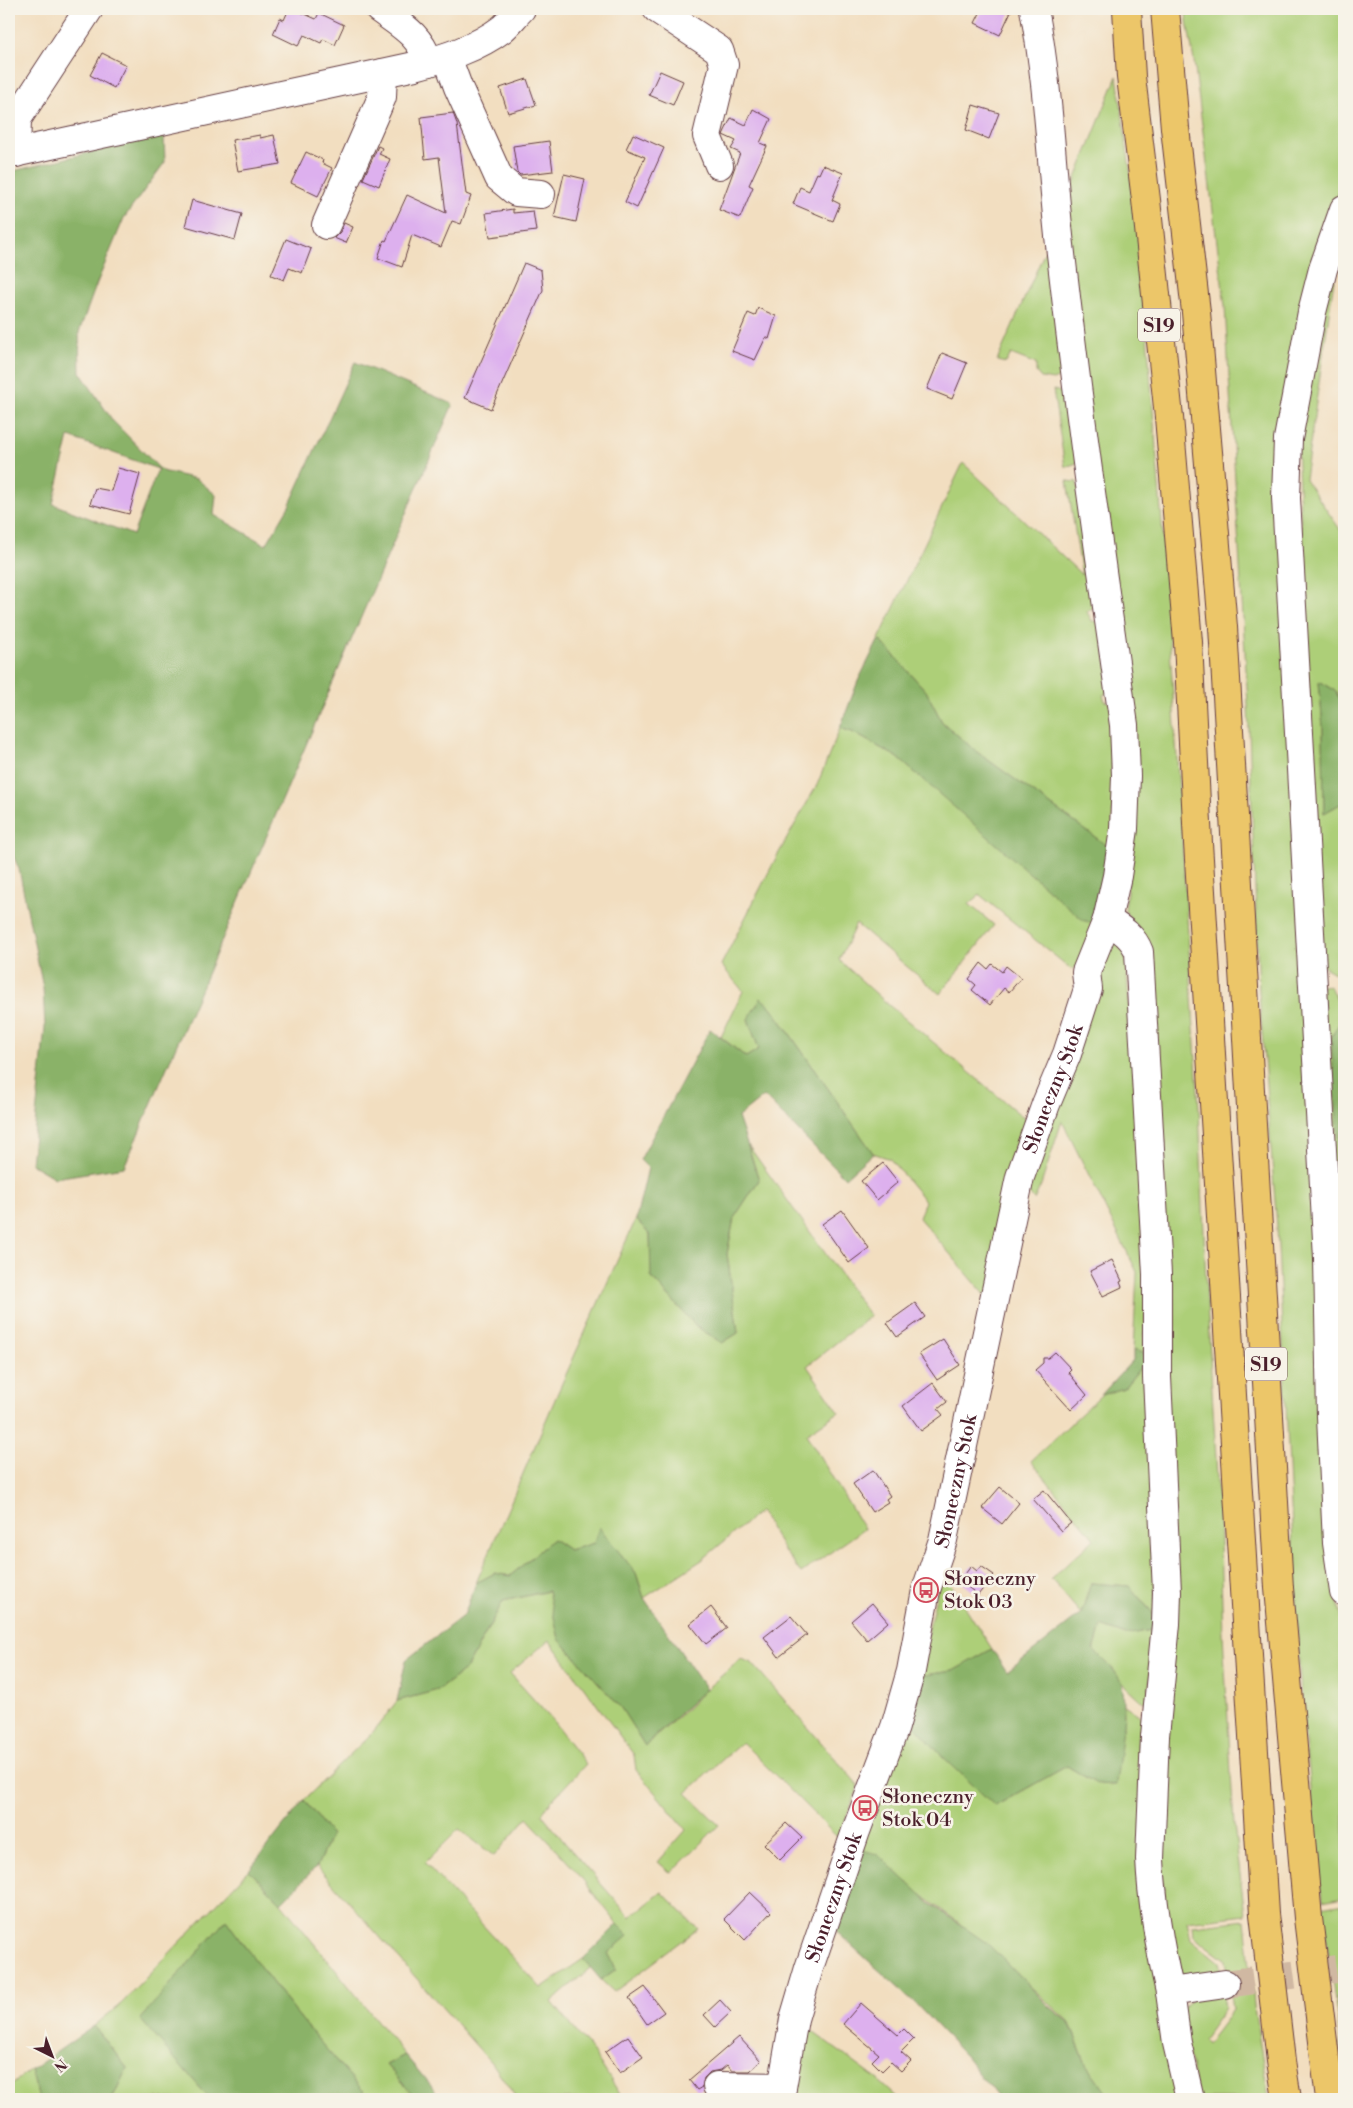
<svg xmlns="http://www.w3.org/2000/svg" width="1353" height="2108" viewBox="0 0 1353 2108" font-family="'Libre Bodoni',serif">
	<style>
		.green { fill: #adcf78; stroke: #7c7752 }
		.forest { fill: #8ab268; stroke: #6a684a; fill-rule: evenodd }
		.building { fill: #ddb0ee }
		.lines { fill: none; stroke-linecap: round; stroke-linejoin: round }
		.minor-tunnel { stroke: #d0b8a2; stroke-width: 28; stroke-dasharray: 28 14; stroke-linecap: butt }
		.minor-casing { stroke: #633c41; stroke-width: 30 }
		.highway-casing { stroke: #633c41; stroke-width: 30 }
		.minor { stroke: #fff; stroke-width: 28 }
		.highway { stroke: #ecc669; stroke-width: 28 }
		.labels { text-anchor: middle; stroke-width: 5; stroke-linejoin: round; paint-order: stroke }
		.shield { fill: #f7f3e8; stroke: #7e5f64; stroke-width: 1 }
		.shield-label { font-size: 19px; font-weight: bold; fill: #4a1f2b }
		.street-label { font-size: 20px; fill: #4a1f2b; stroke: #f7f3e8 }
		.poi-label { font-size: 20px; fill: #4a1f2b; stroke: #f7f3e8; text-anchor: start }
	</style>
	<rect width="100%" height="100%" fill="#f7f3e8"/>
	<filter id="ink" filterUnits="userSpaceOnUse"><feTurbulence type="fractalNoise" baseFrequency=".02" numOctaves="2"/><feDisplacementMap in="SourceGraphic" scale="10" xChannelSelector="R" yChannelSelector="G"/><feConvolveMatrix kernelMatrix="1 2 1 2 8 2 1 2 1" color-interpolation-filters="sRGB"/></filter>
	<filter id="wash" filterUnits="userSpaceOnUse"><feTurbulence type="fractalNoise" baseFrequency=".0096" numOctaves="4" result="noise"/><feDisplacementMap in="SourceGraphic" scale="20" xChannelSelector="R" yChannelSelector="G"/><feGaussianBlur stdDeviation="1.12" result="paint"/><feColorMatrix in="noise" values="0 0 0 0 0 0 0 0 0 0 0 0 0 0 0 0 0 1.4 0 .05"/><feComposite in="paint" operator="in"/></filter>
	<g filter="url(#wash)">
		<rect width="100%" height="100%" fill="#f2dec0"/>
		<!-- green -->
		<path class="green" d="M 1185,9 L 1344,9 L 1344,195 L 1309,296 L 1285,418 L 1338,1602 L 1344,1633 L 1344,1897 L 1322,1901 L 1304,1732 L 1299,1665 L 1277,1227 L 1259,993 L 1248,705 L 1225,306 L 1194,61 Z
			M 1117,76 L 1139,234 L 1163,536 L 1199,1108 L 1206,1284 L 1219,1513 L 1223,1634 L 1234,1825 L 1245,1915 L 1187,1922 L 1191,1939 L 1219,1962 L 1222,1976 L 1186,1979 L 1172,1962 L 1158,1835 L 1146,941 L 1125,911 L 1128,881 L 1064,208 Z
			M 1344,232 L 1344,258 L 1334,279 L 1305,479 L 1344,535 L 1344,706 L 1335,691 L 1319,682 L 1323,728 L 1324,813 L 1344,802 L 1344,982 L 1340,976 L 1321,965 L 1297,444 L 1309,359 Z
			M 1050,250 L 1067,374 L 1053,380 L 1041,378 L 1036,372 L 1036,364 L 1011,354 L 1006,363 L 997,361 L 1045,251 Z
			M 1053,390 L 1066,393 L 1077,463 L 1065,467 Z
			M 963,463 L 1082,575 L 1067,481 L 1077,482 L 1099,608 L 1092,608 L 1087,612 L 1092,621 L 1101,622 L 1111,691 L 1103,695 L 1105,701 L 1112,703 L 1113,850 L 977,752 L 942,722 L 926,691 L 879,639 Z
			M 840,728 L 852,732 L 897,757 L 1094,924 L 1082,966 L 1071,969 L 980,895 L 969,904 L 994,925 L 940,994 L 856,924 L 839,960 L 891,1007 L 1029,1122 L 988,1298 L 919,1218 L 925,1201 L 890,1159 L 873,1153 L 771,1007 L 748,1019 L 759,1049 L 746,1057 L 721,1037 L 743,991 L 721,965 L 776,858 L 817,785 Z
			M 1115,942 L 1125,946 L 1147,1267 L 1144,1353 L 1133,1350 L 1137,1272 L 1062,1121 L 1041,1185 L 1034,1200 L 1028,1192 L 1107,948 Z
			M 1322,985 L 1330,987 L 1344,1013 L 1344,1021 L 1341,1020 L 1340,1153 L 1344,1217 L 1344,1266 L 1335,1256 Z
			M 748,1145 L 870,1316 L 807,1366 L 839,1412 L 806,1434 L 864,1529 L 801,1573 L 785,1552 L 760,1511 L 702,1560 L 644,1598 L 636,1573 L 599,1528 L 594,1543 L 569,1550 L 553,1539 L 510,1576 L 495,1573 L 476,1583 L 559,1390 L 636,1219 L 650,1235 L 652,1278 L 696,1326 L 722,1343 L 738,1333 L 727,1254 L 734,1218 L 759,1180 Z
			M 1144,1363 L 1144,1393 L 1153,1404 L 1158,1619 L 1129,1586 L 1091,1583 L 1081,1614 L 1051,1579 L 1094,1539 L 1031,1461 L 1101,1395 L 1124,1388 Z
			M 942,1570 L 992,1649 L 953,1671 L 918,1676 Z
			M 549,1591 L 559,1639 L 621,1708 L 645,1746 L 688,1708 L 706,1689 L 741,1659 L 752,1663 L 859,1786 L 838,1838 L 742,1742 L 686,1793 L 719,1825 L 671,1873 L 658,1862 L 686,1830 L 636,1770 L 634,1755 L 549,1640 L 510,1673 L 553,1721 L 586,1764 L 551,1801 L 542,1814 L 565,1843 L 630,1917 L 662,1892 L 698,1929 L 614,1992 L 601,1980 L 616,1969 L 608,1953 L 627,1936 L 576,1871 L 527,1818 L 494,1856 L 459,1829 L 425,1863 L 541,1988 L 583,1959 L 591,1967 L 552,2002 L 593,2052 L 623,2099 L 517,2099 L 495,2067 L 317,1866 L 331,1835 L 304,1800 L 373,1732 L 397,1701 L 438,1690 L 466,1669 L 503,1601 Z
			M 1101,1626 L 1126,1635 L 1156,1629 L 1147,1703 L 1140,1700 L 1121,1682 L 1113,1669 L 1094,1651 Z
			M 1123,1704 L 1146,1720 L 1183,2099 L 1107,2099 L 1106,2092 L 1086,2064 L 1069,2021 L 958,1922 L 859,1849 L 905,1714 L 995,1806 L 1067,1766 L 1097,1784 L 1115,1785 L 1124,1715 Z
			M 249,1870 L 281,1903 L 405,2055 L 386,2065 L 417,2099 L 371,2099 C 318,2043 271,1983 226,1920 L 141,2019 L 210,2099 L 112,2099 L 127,2068 L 94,2026 L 122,2003 Z
			M 1344,1903 L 1344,2067 L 1322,1907 Z
			M 1245,1920 L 1255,2014 L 1269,2099 L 1198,2099 L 1180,2012 L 1195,1997 L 1222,1990 L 1225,2008 L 1203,2039 L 1207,2044 L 1233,2010 L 1226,1960 L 1194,1936 L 1193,1926 Z
			M 798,2021 L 878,2080 L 899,2099 L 785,2099 Z
			M 31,2070 L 39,2099 L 9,2099 L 9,2086 Z"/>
		<!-- forest -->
		<path class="forest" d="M 164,136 L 165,162 L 124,218 L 97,283 L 79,332 L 80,372 L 113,421 L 162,471 L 197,479 L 216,495 L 214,515 L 266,545 L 289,506 L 355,362 L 453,404 L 124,1167 L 55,1178 L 31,1164 L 45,1027 L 43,988 L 19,869 L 9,846 L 9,172 L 129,143 ZM 69,437 L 158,469 L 133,535 L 53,504 Z
			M 879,639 L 926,691 L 942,722 L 977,752 L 1113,850 L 1094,924 L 1083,920 L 897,757 L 852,732 L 840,728 L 858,681 Z
			M 1319,681 L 1335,691 L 1344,706 L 1344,802 L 1324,813 L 1323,728 Z
			M 761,998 L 771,1007 L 873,1153 L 845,1178 L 764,1096 L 738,1117 L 759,1180 L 734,1218 L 727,1254 L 738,1333 L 722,1343 L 696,1326 L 651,1277 L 650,1235 L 636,1219 L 648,1168 L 640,1160 L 710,1029 L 746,1057 L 759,1049 L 748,1019 Z
			M 1341,1020 L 1344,1021 L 1344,1217 L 1331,1038 Z
			M 1133,1350 L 1144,1353 L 1144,1363 L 1124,1388 L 1101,1395 L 1133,1360 Z
			M 599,1527 L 636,1573 L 644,1598 L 706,1689 L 645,1746 L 621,1708 L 559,1639 L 548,1591 L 503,1601 L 466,1669 L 438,1690 L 397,1701 L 406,1660 L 464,1615 L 476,1583 L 495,1573 L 510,1576 L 553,1539 L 569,1550 L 594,1543 Z
			M 1091,1583 L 1129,1586 L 1158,1619 L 1156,1629 L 1126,1635 L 1101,1626 L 1094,1651 C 1104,1660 1114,1668 1120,1680 C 1130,1700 1118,1762 1116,1785 L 1097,1784 L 1067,1766 L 995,1806 L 939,1753 L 905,1714 L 918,1676 L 953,1671 L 992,1649 L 1007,1672 L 1081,1614 Z
			M 304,1800 L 331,1835 L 317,1866 L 281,1903 L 249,1870 Z
			M 859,1849 L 877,1854 L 931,1904 L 988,1944 L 1049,2006 L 1069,2022 L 1086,2064 L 1106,2092 L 1107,2099 L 999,2099 L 966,2057 L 913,2001 L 829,1925 Z
			M 226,1920 C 271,1983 318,2043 371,2099 L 210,2099 L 140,2019 Z
			M 618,1924 L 628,1936 L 608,1953 L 616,1969 L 601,1980 L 583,1959 Z
			M 94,2026 L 127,2068 L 112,2099 L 39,2099 L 31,2070 Z
			M 405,2055 L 442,2099 L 417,2099 L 386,2065 Z"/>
		<g id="blocks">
			<!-- building -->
			<path class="building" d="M 289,9 L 294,9 L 316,19 L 319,13 L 344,25 L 335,45 L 323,39 L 321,43 L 304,35 L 298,46 L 273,34 L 280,18 L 284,20 Z
				M 982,9 L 1012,9 L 1000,35 L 975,23 Z
				M 102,53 L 126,65 L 114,88 L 90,75 Z
				M 660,71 L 683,81 L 673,105 L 649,95 Z
				M 527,79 L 536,105 L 508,113 L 500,88 Z
				M 973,105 L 999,113 L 989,139 L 966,130 Z
				M 753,109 L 771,119 L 760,143 L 767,146 L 749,185 L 753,187 L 740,218 L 719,210 L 740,153 L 731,149 L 736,141 L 723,135 L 731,118 L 746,125 Z
				M 453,113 L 457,124 L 466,194 L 471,196 L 461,224 L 452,221 L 441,247 L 412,235 L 402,267 L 378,258 L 384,240 L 386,241 L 407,195 L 446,213 L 439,157 L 425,159 L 421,117 Z
				M 633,134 L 664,148 L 637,208 L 625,202 L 645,157 L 626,149 Z
				M 260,135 L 260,138 L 274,135 L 280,164 L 238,171 L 232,140 Z
				M 549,141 L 553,171 L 520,175 L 517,172 L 513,146 Z
				M 378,146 L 382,148 L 379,154 L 390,159 L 379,186 L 363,179 Z
				M 306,152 L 323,160 L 322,163 L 332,168 L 318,196 L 291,183 Z
				M 823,165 L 843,173 L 832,200 L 840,204 L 833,221 L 793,204 L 800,187 L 809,191 L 817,173 L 819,174 Z
				M 564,174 L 585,179 L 576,222 L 554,217 Z
				M 192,200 L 242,214 L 235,240 L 185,226 Z
				M 513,209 L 513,213 L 533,211 L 536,231 L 490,237 L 486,213 Z
				M 344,223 L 353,227 L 346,243 L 334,238 L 340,232 Z
				M 286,239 L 311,249 L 302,273 L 289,268 L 284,280 L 271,275 Z
				M 524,263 L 541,270 L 543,290 L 491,409 L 465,398 Z
				M 758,308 L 776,316 L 769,339 L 766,337 L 755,360 L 732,351 L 748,313 L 755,316 Z
				M 942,353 L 967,363 L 952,399 L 927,389 Z
				M 118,468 L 140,474 L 129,514 L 90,504 L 95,488 L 111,491 Z
				M 981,963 L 988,969 L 992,964 L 1002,972 L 1006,966 L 1021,978 L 1009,992 L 1004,988 L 990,1005 L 972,990 L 976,985 L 969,979 Z
				M 883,1163 L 898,1182 L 877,1200 L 861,1181 Z
				M 842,1210 L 869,1248 L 849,1263 L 822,1224 Z
				M 1112,1260 L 1122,1281 L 1120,1282 L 1122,1287 L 1103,1296 L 1090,1271 Z
				M 915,1303 L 925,1317 L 897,1337 L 887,1323 Z
				M 943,1339 L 960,1365 L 937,1380 L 919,1354 Z
				M 1055,1352 L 1071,1369 L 1068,1372 L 1087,1395 L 1071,1410 L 1035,1370 L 1043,1363 L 1043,1358 L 1048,1358 Z
				M 933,1383 L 947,1402 L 938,1409 L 943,1415 L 921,1431 L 903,1406 Z
				M 873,1470 L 890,1496 L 886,1499 L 888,1502 L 872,1512 L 853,1484 Z
				M 1000,1487 L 1019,1503 L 1002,1524 L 982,1508 Z
				M 1044,1490 L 1071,1523 L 1061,1531 L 1033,1499 Z
				M 971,1566 L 977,1571 L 981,1566 L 994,1575 L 978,1595 L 960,1581 Z
				M 872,1603 L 888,1622 L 867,1640 L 851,1621 Z
				M 711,1607 L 727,1628 L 706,1644 L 690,1624 Z
				M 791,1616 L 807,1635 L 779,1657 L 764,1637 Z
				M 786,1823 L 802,1838 L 780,1860 L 764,1844 Z
				M 750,1892 L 771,1912 L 745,1940 L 724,1919 Z
				M 645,1987 L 664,2012 L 647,2024 L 629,1998 Z
				M 720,2000 L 731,2012 L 715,2027 L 704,2015 Z
				M 861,2003 L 898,2035 L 904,2029 L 914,2039 L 901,2052 L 911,2061 L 901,2071 L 891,2062 L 882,2071 L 872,2061 L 879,2054 L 843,2024 Z
				M 628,2036 L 643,2057 L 620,2073 L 605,2052 Z
				M 739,2037 L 761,2061 L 750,2071 L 732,2071 L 727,2065 L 721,2070 L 710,2072 L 704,2078 L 702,2087 L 697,2090 L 689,2080 Z"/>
		</g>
	</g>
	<g filter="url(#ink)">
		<use href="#blocks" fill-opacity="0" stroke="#633c41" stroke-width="1"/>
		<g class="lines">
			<!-- minor-tunnel -->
			<path class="minor-tunnel" d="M 1225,1984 L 1344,1968"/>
			<defs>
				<g id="minor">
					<path d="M 379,9 C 402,26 419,34 429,62"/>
					<path d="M 657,9 L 719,50 L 724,65 L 707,136 L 719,165"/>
					<path d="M 447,57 L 458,87 L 499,178 L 516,192 L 541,194"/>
					<path d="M 16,153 L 17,119 L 89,9"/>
					<path d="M 9,154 L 415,66 C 445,58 477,48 502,29 C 509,23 515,15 521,9"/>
					<path d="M 1344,209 L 1323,269 L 1312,312 L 1288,439 L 1286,498 L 1328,1258 L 1331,1417 L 1337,1543 L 1344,1592"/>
					<path d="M 326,225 L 382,97 L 383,73"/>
					<path d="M 1107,920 C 1121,929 1133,936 1139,952 L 1157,1274 L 1157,1377 L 1167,1592 L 1166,1624 L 1155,1736 L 1150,1859 C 1152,1904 1160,1949 1170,1992"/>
					<path d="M 717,2086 L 782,2087"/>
					<path id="s1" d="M 780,2099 L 794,2019 L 809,1968 L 856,1831 L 895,1727 L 911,1671 L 926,1590 L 943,1540 L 1020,1177 L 1046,1104 L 1067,1054 L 1088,989 L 1086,972 L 1107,920 L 1117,876 L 1124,829 L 1126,776 L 1124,725 C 1101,566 1078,406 1060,245 C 1051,166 1049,87 1034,9"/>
					<path d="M 1190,2099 L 1177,2043 L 1170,1992 L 1225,1984"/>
				</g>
				<path id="highway" d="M 1127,9 L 1131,77 L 1146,200 L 1169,417 L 1188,642 L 1198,843 L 1264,1914 L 1281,2061 L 1287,2099
					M 1165,9 L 1175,128 L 1196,312 L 1223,627 L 1279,1588 L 1308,1918 L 1330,2099"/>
			</defs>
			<!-- minor casing -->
			<use href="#minor" class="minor-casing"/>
			<!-- highway casing -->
			<use href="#highway" class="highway-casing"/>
			<!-- minor -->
			<use href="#minor" class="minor"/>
			<!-- highway -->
			<use href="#highway" class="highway"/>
		</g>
	</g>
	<!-- icons -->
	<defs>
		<symbol id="bus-ring" viewBox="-11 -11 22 22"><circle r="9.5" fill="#f7f3e8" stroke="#d1495b" stroke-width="1.5"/><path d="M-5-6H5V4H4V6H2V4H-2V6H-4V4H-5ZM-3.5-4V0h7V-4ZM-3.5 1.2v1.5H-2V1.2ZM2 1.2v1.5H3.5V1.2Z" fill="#d1495b"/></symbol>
	</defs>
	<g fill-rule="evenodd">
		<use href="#bus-ring" x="912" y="1576" width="28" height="28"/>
		<use href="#bus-ring" x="851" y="1794" width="28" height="28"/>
	</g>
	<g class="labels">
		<!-- shield labels -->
		<g class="shield">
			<rect x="1138" y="308.5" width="42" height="33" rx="4"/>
			<rect x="1245" y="1347.5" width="42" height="33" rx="4"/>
		</g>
		<g class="shield-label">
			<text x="1159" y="332">S19</text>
			<text x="1266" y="1371">S19</text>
		</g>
		<!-- street labels -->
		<g class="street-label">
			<text dy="7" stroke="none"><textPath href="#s1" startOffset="1049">Słoneczny Stok</textPath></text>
			<text dy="7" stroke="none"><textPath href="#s1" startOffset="644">Słoneczny Stok</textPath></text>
			<text dy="7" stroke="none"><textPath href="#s1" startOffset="209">Słoneczny Stok</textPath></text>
		</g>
		<!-- poi labels -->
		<g class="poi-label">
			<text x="944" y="1585">Słoneczny<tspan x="944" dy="23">Stok 03</tspan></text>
			<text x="882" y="1803">Słoneczny<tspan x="882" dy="23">Stok 04</tspan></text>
		</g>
	</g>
	<!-- margin -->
	<rect width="1353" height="2108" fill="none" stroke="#f7f3e8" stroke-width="30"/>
	<!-- north arrow -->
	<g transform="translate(52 2056) rotate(138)" stroke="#f7f3e8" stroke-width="4" paint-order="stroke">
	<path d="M0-4L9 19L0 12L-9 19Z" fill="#4a1f2b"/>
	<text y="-8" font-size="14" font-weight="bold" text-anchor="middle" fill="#4a1f2b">N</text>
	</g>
</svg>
